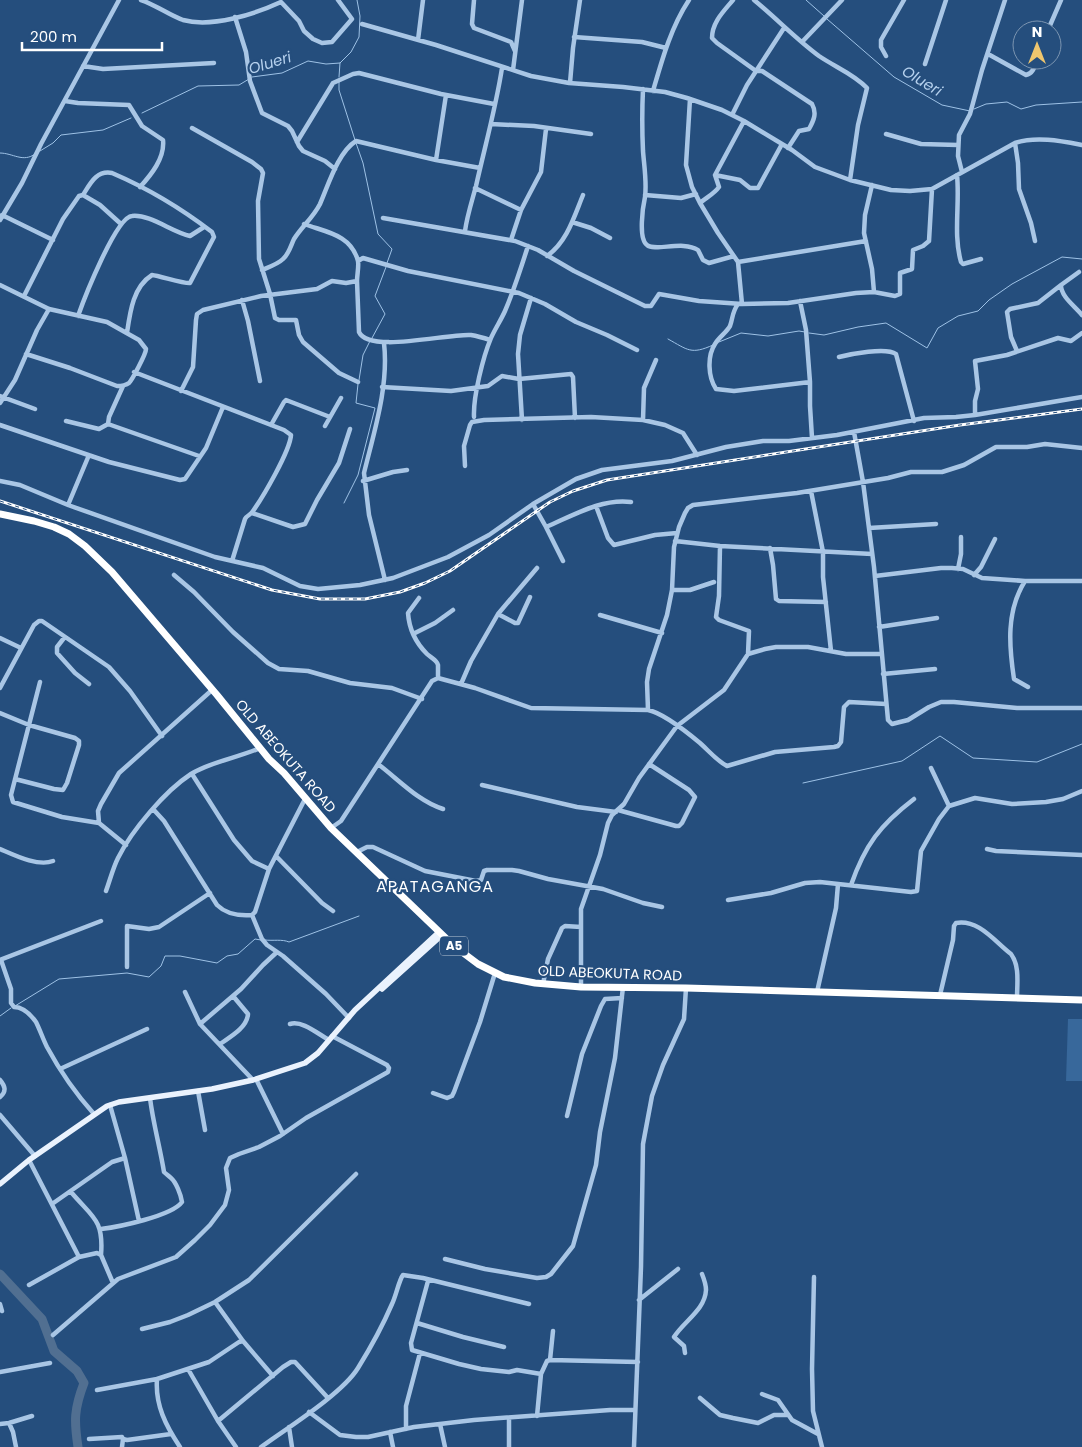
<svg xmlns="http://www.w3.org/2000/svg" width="1082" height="1447" viewBox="0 0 1082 1447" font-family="Poppins,sans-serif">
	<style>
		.garden { fill: #38689b }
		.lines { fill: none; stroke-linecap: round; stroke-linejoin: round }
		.stream { stroke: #9ec2e6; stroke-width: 1 }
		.river { stroke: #516f91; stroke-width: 9 }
		.minor { stroke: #a9c6e5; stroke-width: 4.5 }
		.major { stroke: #eaf2fd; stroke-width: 5.5 }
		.highway { stroke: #fff; stroke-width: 7 }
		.rail-casing { stroke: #fff; stroke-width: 3 }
		.rail { stroke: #254e7d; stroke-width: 1; stroke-dasharray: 4; stroke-linecap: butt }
		.labels { text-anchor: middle; stroke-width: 4.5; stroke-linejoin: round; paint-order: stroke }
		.shield { fill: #254e7d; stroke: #becad8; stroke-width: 1 }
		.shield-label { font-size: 12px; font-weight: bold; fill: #fff }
		.street-label { font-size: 14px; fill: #fff; stroke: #254e7d }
		.water-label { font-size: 15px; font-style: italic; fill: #b5d0ed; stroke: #254e7d }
		.quarter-label { font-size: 16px; letter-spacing: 1px; fill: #fff; stroke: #254e7d }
	</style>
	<rect width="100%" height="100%" fill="#254e7d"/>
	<!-- garden -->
	<path class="garden" d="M 1068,1019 L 1082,1019 L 1082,1081 L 1066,1081 Z"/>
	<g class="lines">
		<!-- stream -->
		<path class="stream" d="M 806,0 L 824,16
			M 827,19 L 894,77 L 942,105 L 970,111
			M 252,77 L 282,73 L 308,61 L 326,64 L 340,63 L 351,52 L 359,37 L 360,16 L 357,0
			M 339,77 L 340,63
			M 339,81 L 339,90 L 355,140
			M 974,109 L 986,104 L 1007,102 L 1021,109 L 1036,105 L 1082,102
			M 142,113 L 198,86 L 239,85 L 249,79
			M 356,143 L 363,163 L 378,234 L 392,249 L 387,263
			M 40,151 L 53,143 L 61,135 L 103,130 L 131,118
			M 0,153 C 13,153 23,163 35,154
			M 809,333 L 824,335 L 858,327 L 886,323 L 927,348 L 938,328 L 958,316 L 978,311 L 989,300 L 1012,284 L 1062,257 L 1082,259
			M 372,338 L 385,314 L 375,296 L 386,267
			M 668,339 C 688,350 691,355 713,345
			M 719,342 L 741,333 L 768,336 L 799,331 L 805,332
			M 359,380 L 363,355 L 370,341
			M 344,503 L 358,475 L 375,408 L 356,403 L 358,384
			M 803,783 L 902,761 L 940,736 L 973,758 L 1037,762 L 1082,744
			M 265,940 C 273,941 282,939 289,942 L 359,916
			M 15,1006 L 59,979 L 127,973 L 149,977 L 161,966 L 165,956 L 180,956 L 217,963 L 227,956 L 238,954 L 255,939 L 261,940
			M 0,1016 L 11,1008"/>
		<!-- river -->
		<path class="river" d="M 0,1274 L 42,1319 L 54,1351 L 77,1371 L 84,1383 C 74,1409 74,1421 78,1447"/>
		<!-- minor -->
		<path class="minor" d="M 141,0 C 156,5 169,15 183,20 C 212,28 255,14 281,2 L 299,21 L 304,31 L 313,39 L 322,43 L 332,42 L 352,19 L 338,0
			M 474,0 L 472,24 L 474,28 L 511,42 L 515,51
			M 733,0 C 724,11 712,22 712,38 L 717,43 L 756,71 L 762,71 L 812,104 C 817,113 814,120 809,129 L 799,131 L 788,148
			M 754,0 C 776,18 796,39 819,56 C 835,67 854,74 867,88 L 858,125 L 850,180
			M 235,17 L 246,52 L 250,81 L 262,113 L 288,126 L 292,131 L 299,146 L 303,151 L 325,161 L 335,169
			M 362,24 L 436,45 L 531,76 L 569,83 L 623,87 L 665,92 L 687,98 L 722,110 L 744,121 L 792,150 L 815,167 L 850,180 L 891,190 L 910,191 L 932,189 L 1015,143 C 1036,136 1061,141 1082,145
			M 1048,30 L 1061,0
			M 574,37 L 642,42 L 666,48
			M 418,40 L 423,0
			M 802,42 L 842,0
			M 988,54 L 1026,75 C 1033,74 1035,66 1037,60
			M 886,56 L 881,47 L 881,40 L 904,0
			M 925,64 L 946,0
			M 83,66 L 103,69 L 214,63
			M 513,70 L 522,0
			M 570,83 L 573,48 L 580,0
			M 643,89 C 642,110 642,130 643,151 C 644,165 647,182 645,197 C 643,206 638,239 647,245 C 655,252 683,240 698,250 L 703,260 L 709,263 L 734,256
			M 653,91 C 662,60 671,27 689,0
			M 690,99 L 686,165 L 692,187 L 700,203 L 718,233 L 738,262 L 742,304
			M 65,101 L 78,103 L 129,105 L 142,126 L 163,140 C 165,158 151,175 140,187
			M 732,115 L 747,85 L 784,28
			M 491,124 L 534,126 L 591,134
			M 192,128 L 252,162 L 261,169 L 263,173 L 258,201 L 259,259 L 270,294 L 275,318 L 279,320 L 296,320 L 299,335 L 303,342 L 339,373 L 358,382
			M 886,134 L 921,144 L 958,145
			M 297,142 L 333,83 L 353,74 L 359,73 L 441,94 L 494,104
			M 1015,143 L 1018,163 L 1019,189 L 1031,223 L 1035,241
			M 436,160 L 446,95
			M 962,172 L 958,156 L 959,135 L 970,114 L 982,70 L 1005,0
			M 715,175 L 740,180 L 750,188 L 758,188 L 782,144
			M 957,175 C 960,204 953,234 961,262 L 963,264 L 981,259
			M 872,185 L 865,215 L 864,233 L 872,269 L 874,292
			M 475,188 L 521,210
			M 83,195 L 100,205 L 121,224
			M 645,195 L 681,198 L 696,194
			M 700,203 C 707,197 714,194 719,187 L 715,175 L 744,121
			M 2,215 L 53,240
			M 383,218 L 515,241 L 538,250 L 574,271 L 645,306 L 651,306 L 659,294 L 699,301 L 742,304 L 788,303 L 856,293 L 874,292 L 895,296 L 900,294 L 900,273 L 912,269 L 913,250 L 923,246 L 929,241 L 932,189
			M 0,220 L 22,183 L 41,144 L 119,0
			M 572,222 L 591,228 L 610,238
			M 465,231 C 467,216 472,201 476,186 C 485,146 496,107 502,68
			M 511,240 L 521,210 L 541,172 L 546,129
			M 547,256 C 567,242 574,217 583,195
			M 358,261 L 363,258 L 408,271 L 519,293 L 545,304 L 576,322 L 607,335 L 637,350
			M 738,262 L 866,241
			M 262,270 C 269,267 278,264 283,259 C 289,254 291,245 294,239 C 302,226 313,218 320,204 C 328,186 338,152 356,141 L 436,160 L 480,168
			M 1079,272 L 1061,285 C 1061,297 1075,306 1082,315
			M 357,281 L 359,332 C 369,354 449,333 471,335 C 477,336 484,338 490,340
			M 0,285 L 49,309 L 107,322 L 139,340 L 146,349 C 146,354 132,380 129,383 C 125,386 121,386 117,386 L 70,368 L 26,354
			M 24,296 L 63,219 L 79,196 L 83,195 C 90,184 96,170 112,173 C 147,188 182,209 212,232 L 214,237 L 190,283 C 185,284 160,276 152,275 C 133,287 130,312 127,333
			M 242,300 L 248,321 L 260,381
			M 800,301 L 806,330 L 810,382
			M 738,304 C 732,312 733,318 730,326 C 727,332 719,337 715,344 C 707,356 708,377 716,389 L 734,391 L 810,382 L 810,406 L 812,438
			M 78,316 C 84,299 116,217 132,216 C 150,214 172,232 190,236 L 204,227
			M 384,343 C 389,386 374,432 364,473 L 369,515 L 385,580
			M 1017,351 L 1011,337 L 1007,312 L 1010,309 L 1038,303 L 1061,285
			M 839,357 C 851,354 886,347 896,354 L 914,421
			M 134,372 L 284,430 L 291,435 C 290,451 263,497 253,511 C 251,515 247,515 245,519 L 232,561
			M 382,387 L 451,391 L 488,386 L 502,376 L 519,379 L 571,374 L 573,377 L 575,418
			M 181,391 L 193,367 L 196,320 L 197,314 L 203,310 L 261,296 L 317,289 L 332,281 L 346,283 L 357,281 C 357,275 359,266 358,261 C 351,234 325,232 304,224
			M 0,396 L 35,409
			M 0,403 L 15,380 L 37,330 L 49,309
			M 975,415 L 975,401 L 978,389 L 975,361 L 1007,355 L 1058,338 L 1071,341 L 1082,333
			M 474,417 C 473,397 483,357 491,338 C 495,329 501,320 505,311 C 514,290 521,268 528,246
			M 522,420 L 518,354 L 520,335 L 531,298
			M 643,420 L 644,388 L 656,360
			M 66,421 L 99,429 L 108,424 L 109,417 L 123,386
			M 108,424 L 199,456
			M 0,425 L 109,462 L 180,480 L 185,479 L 206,448 L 223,407
			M 271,425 L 284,402 L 286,400 L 330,417
			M 325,426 L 341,398
			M 854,432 L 863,482 L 874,567 L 888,720 L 892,724 L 908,720 L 929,707 L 941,702 L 954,702 L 1017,708 L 1082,708
			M 465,466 L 464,446 L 470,425 L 472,422 L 484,420 L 591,417 L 643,420 L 665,425 L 683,433 L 697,455
			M 0,481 L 20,485 L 68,505 L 215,557 L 263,568 L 300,586 L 318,589 L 360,585 L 393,578 L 448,557 L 489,535 L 533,504 L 576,479 L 602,470 L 672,461 L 726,447 L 763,441 L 789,441 L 837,435 L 924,418 L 956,417 L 975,415 L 1082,397
			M 363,481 L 393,472 L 407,470
			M 811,491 L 823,552 L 823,577 L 831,651
			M 533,504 L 546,527
			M 68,505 L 89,455
			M 596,506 L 608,538 L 614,545 L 655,535 L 677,533
			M 252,513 L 293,527 L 305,524 L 317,500 L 339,463 L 350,429
			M 869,528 L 936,524
			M 675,541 L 720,546 L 872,554
			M 720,546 L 719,596 L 716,617 L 719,620 L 749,631 L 748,654
			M 770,548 L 773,565 L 776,599 L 779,601 L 826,602
			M 563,561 L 546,527 C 572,516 602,498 631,502
			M 958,569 L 961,554 L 961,537
			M 174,575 L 194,592 L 233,632 L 268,663 L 279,669 L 308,671 L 350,683 L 392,688 L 422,699
			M 974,575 L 981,567 L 995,539
			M 875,576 L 941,568 L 952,568 L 963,569 L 982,578 L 1025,581 L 1082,581
			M 1025,581 C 1006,611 1009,646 1014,679 L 1028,687
			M 672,590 L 690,590 L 714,582
			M 419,598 L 408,613 C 409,628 416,643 427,654 C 430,657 437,660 438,665 C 438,669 438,674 438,678
			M 498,614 L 515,623 L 518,623 L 530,597
			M 600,615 L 662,633
			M 879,627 L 937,618
			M 413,634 L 435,623 L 453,610
			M 0,638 L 21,648
			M 64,638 L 57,647 L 57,653 L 75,673 L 89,684
			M 883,674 L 935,669
			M 40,682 L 11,795 L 13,802 L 62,817 L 99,823
			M 461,684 L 471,661 L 498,614 L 537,568
			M 0,688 L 34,625 L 39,621 L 42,621 L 109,667 L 130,691 L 162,736
			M 648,710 L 647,682 L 649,669 L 667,615 L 672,590 L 674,547 L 679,527 L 685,513 L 688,508 L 693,505 L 797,493 L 888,478 L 911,472 L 942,472 L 964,465 L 996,447 L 1027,447 L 1045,444 L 1082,448
			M 0,713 L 29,725 L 75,738 L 79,741 L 79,745 L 67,783 L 63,790 L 54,789 L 15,779
			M 378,764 C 399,780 418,801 443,809
			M 931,768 L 949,806
			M 192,774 L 234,840 L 252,861 L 269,869
			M 482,785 L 577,807 L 616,812
			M 153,809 L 164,821 L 217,905 C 226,914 239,916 252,915
			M 618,810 L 676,826 L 679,826 L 682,823 L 695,797 L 689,790 L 649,764
			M 331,828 L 341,821 L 432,681 L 438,678 L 475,688 L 531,708 L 648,710 C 663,713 688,733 700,743 C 710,752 716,760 727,766 L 775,752 L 834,747 L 838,746 L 841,742 L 844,707 L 849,702 L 886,704
			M 126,845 L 99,823 L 98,811 L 101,804 L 119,773 L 212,690
			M 0,849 C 14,855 38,867 53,861
			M 987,849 L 996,851 L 1082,855
			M 357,852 L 367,847 L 373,847 L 425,871 L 476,881 L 481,880 L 484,871 L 487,870 L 512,870 L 519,871 L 548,879 L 603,889 L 643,903 L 662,907
			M 276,856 L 322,903 L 333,911
			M 851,885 C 865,845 880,825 914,799
			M 106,891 C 110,880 113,868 118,858 C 132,830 165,791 191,774 C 212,761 238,758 260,748
			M 728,900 L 771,893 L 805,883 L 820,882 L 911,892 L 917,891 L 921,851 L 939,819 L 949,806 L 975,798 L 1012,804 L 1046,802 L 1063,799 L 1082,791
			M 252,915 L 262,939 L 267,945 L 283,956 L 326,994 L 349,1018
			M 252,915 L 255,912 L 269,869 L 305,799
			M 0,960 L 101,921
			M 1,960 L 11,989 L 11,1003 L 14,1007 C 23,1007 31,1015 36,1022 C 40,1030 43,1039 47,1047 C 60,1071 76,1094 94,1114
			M 127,967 L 127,926 L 149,929 L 159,927 L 210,893
			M 543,984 L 548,959 L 562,928 L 565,926 L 581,927
			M 581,987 L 581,909 L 600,855 L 608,823 L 612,815 L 624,804 L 639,778 L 677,726 L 724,690 L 748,654 L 765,649 L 776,647 L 808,647 L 846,654 L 881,654
			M 185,992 L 200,1024 L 253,1080
			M 817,992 L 836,908 L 838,884
			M 940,995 L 953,940 L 954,926 L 956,923 C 979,919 995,942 1011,954 C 1020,966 1017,984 1017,998
			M 200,1024 L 241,989 L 263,965 L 277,952
			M 290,1024 C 302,1020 318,1034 329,1040
			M 220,1044 C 230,1037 247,1028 248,1014 L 233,996
			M 60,1069 L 147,1029
			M 256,1079 L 283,1134
			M 0,1080 C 5,1086 7,1091 0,1097
			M 198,1091 L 205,1130
			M 433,1093 L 447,1098 L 452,1096 L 454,1092 L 480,1022 L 495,973
			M 0,1115 L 35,1156
			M 567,1116 L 582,1054 L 601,1006 L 605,999 L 622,998
			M 125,1158 L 139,1221
			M 29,1160 L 79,1257 L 29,1285
			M 71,1192 C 92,1217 104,1219 101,1255 L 97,1253 L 79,1257
			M 52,1204 L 112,1162 L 125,1158 L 110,1105
			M 101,1229 C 118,1227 172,1216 182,1202 C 181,1195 176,1182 171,1178 C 169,1176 166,1174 164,1172 C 160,1147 153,1123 150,1098
			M 101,1255 L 113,1283
			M 445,1259 L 485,1269 L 537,1278 L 546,1277 L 551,1274 L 573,1246 L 596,1165 L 600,1132 L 615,1058 L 623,987
			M 814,1277 L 812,1369 L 813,1411 L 822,1447
			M 428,1281 L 411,1343 L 412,1350 L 459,1364 L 481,1369 L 509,1372 L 517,1370 L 541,1374
			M 639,1300 L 678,1269
			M 215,1302 L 243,1341 L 273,1376
			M 0,1304 L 2,1311
			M 417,1323 L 463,1337 L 504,1347
			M 142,1329 L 170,1322 L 188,1315 L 215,1302 L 249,1280 L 356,1174
			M 53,1335 L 118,1279 L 176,1257 L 195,1240 L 210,1225 L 225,1205 L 229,1190 L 226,1168 L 230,1158 L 239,1154 L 259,1147 L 280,1136 L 306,1118 L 388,1072 L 389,1068 L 387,1065 L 332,1036
			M 685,1353 L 684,1346 L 674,1337 C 684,1321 705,1310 706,1290 C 706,1285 704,1279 702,1274
			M 550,1360 L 553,1331
			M 188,1369 L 218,1421 L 236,1447
			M 0,1372 L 50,1363
			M 97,1390 L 157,1379
			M 762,1394 L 778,1400 L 792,1420 L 818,1434
			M 700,1398 L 720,1415 L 733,1418 L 758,1423 L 774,1415 L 787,1415
			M 309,1412 L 340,1435 L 356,1437 L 368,1437 L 414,1427 L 474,1420 L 610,1410 L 635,1410
			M 537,1416 L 541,1374 L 547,1361 L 550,1360 L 638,1362
			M 218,1421 L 283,1367 L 291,1362 L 295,1362 L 328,1398
			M 9,1423 L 13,1432 L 16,1447
			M 0,1424 L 9,1423 L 32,1416
			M 440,1424 L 445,1447
			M 289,1427 L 292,1447
			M 406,1429 L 406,1406 L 420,1353
			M 390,1432 L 393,1447
			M 89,1439 L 122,1437 L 123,1439 L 127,1440 L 171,1434
			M 122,1447 L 123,1439
			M 180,1447 C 166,1426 155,1405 157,1379 L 209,1362 L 239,1342 L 243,1341
			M 261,1447 C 287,1428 342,1394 358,1368 C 371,1347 383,1325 392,1304 C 396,1296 399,1280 403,1275 L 423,1278 L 529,1304
			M 509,1447 L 509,1418
			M 634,1447 L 641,1267 L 643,1144 L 652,1096 L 663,1065 L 684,1019 L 686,988"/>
		<!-- major -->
		<path class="major" d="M 382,989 L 442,935
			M 0,1184 L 29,1160 L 107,1106 L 119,1102 L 212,1089 L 253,1080 L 305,1063 L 318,1053 L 355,1010 L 439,932"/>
		<!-- highway -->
		<path class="highway" d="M 0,514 L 34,521 L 54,527 L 69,534 L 85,546 L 112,572 L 217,695 L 269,759 L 284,773 L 331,828 L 454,946 L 478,964 L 504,977 L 535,983 L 581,987 L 686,988 L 1082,1000"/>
		<defs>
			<path id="rail" d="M 0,501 L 272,590 L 320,599 L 365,599 L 400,592 L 425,583 L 450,571 L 550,502 L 573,491 L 607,480 L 960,425 L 1082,409"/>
		</defs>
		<!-- rail casing -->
		<use href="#rail" class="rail-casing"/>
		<!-- rail -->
		<use href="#rail" class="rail"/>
	</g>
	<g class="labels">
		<!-- shield labels -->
		<rect class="shield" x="440" y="936.5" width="28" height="19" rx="4"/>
		<g class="shield-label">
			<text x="454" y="950">A5</text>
		</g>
		<!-- street labels -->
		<g class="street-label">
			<text transform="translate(286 756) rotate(49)" y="5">OLD ABEOKUTA ROAD</text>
			<text transform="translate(610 973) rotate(2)" y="5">OLD ABEOKUTA ROAD</text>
		</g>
		<!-- water labels -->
		<g class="water-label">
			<text transform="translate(270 63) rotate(-17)" y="5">Olueri</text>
			<text transform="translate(922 81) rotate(31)" y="5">Olueri</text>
		</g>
		<!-- quarter labels -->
		<g class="quarter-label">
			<text x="435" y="892">APATAGANGA</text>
		</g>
	</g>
	<!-- north arrow -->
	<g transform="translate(1037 45)"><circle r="24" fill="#254e7d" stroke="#7c95b1"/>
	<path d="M0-4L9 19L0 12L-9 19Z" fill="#efc66e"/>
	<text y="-8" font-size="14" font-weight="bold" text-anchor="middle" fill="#ffffff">N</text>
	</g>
	<!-- scale -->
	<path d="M22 42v8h140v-8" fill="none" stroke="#ffffff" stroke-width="2.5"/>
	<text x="30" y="42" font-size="15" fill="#ffffff" stroke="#254e7d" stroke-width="4" paint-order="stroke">200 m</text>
</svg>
